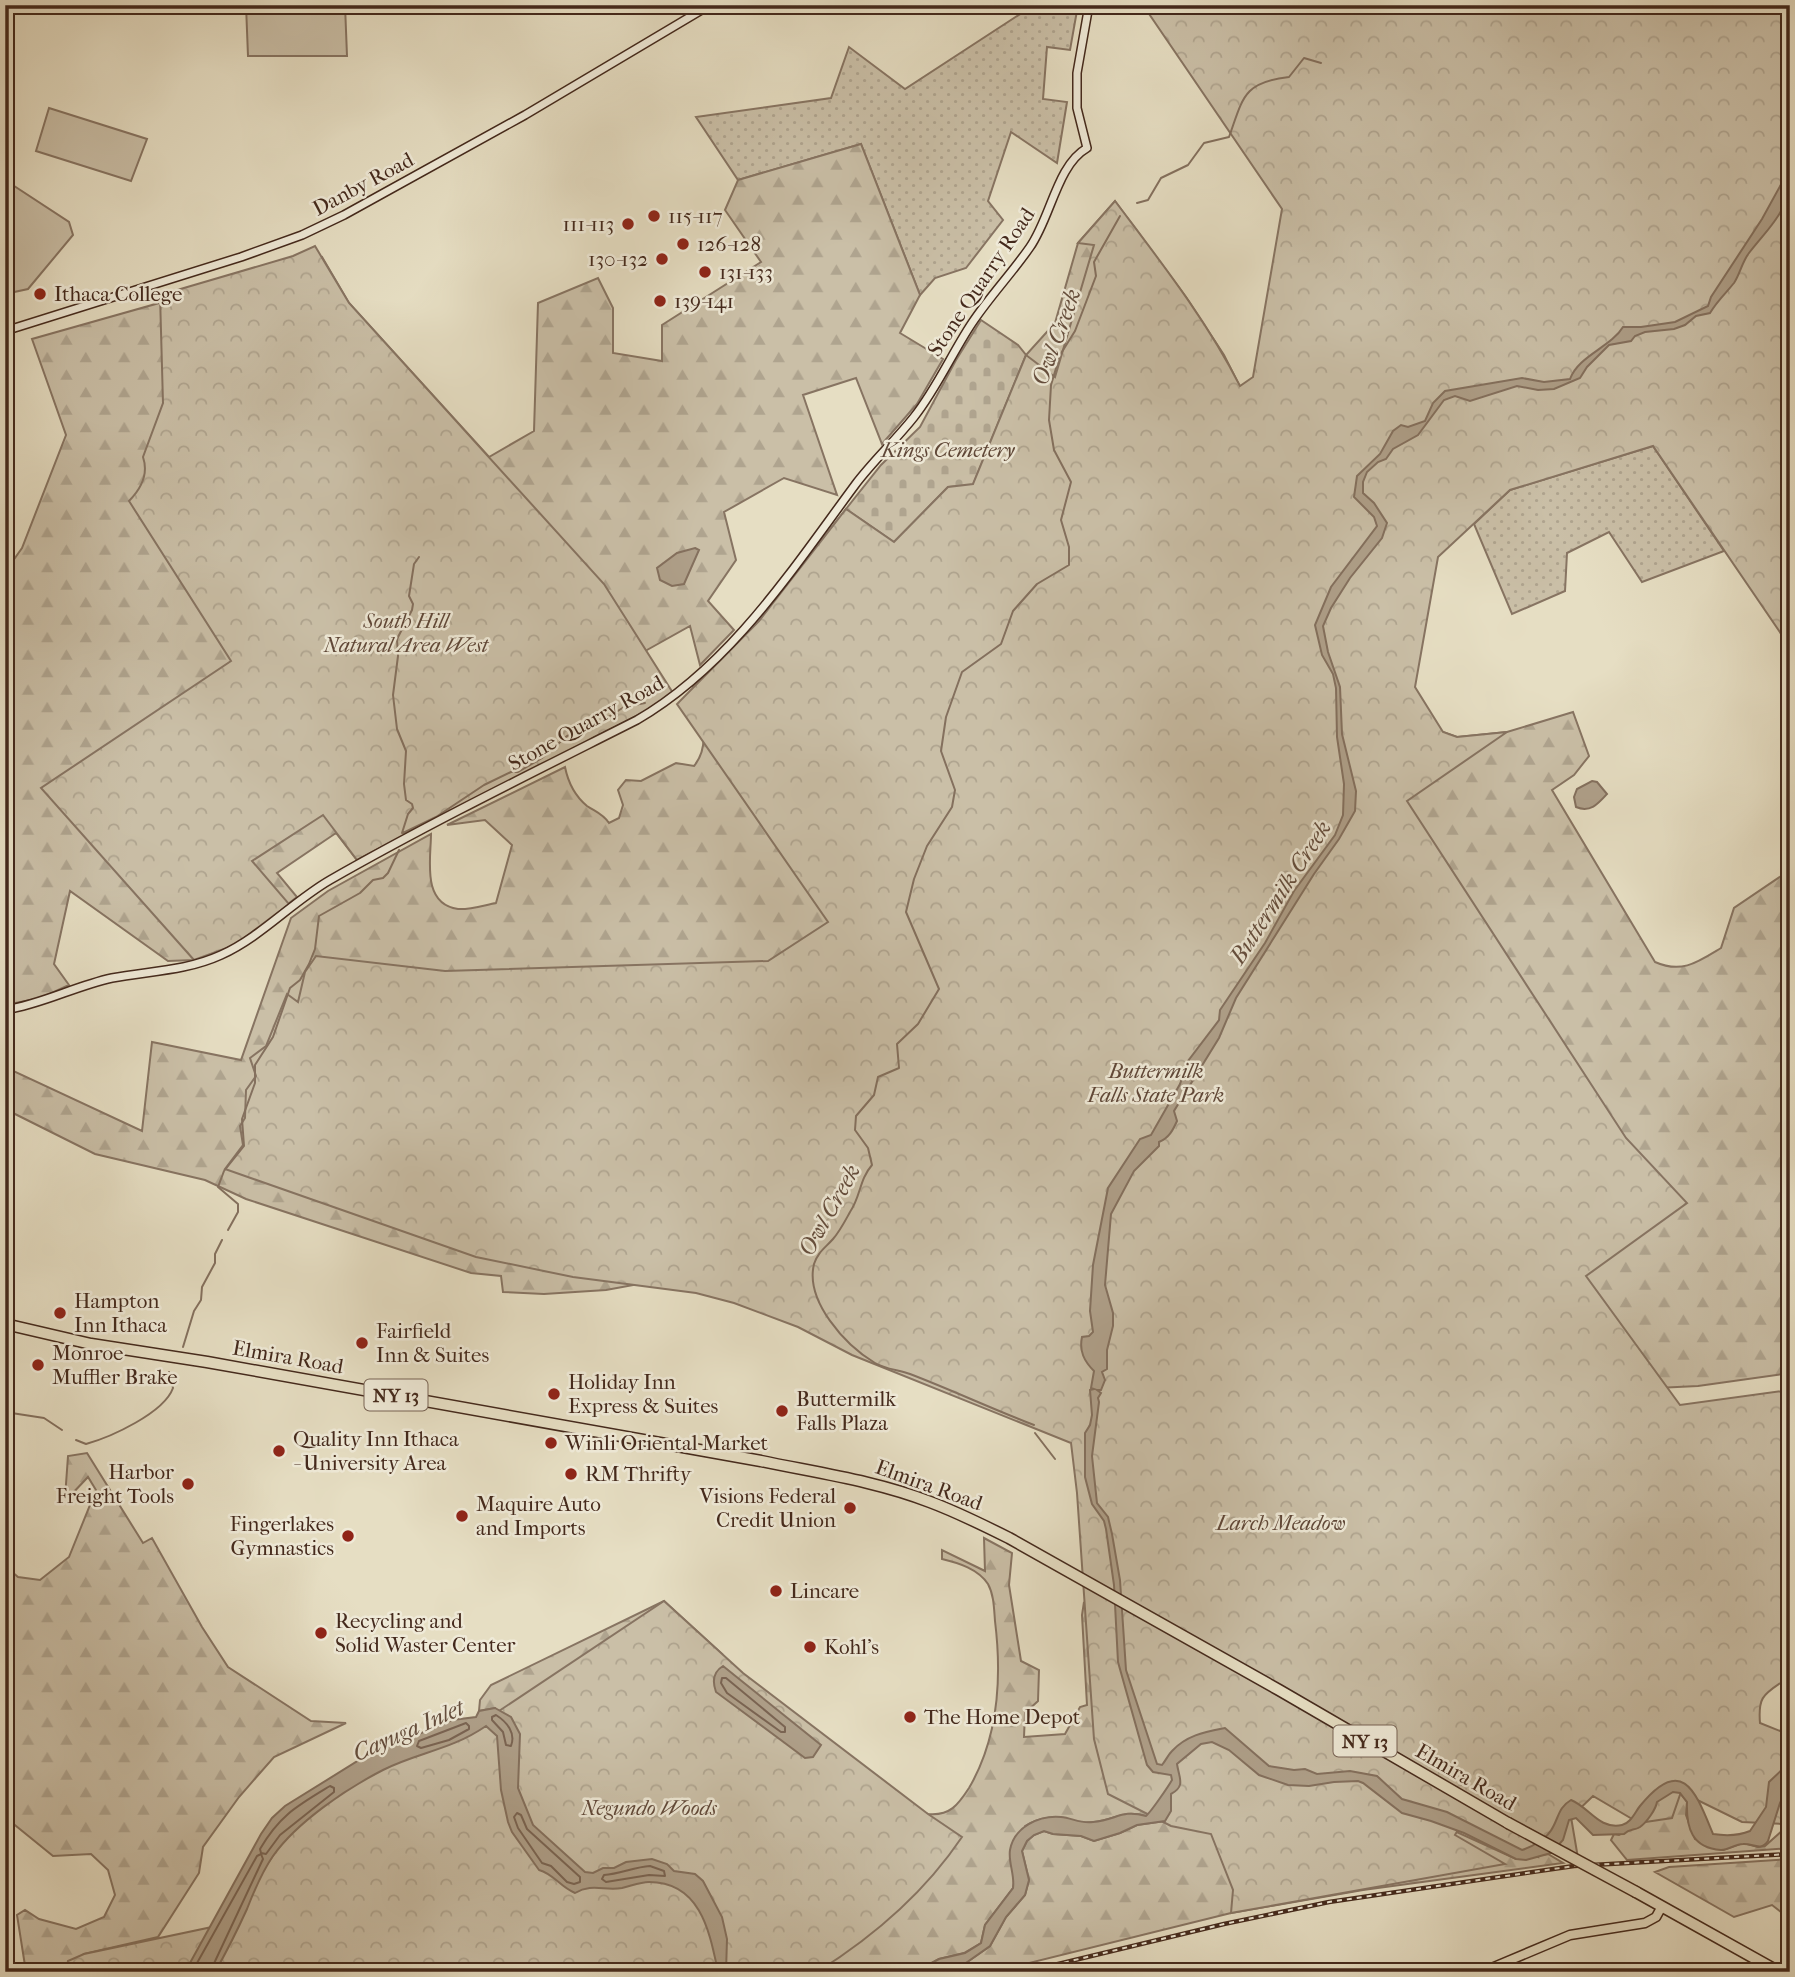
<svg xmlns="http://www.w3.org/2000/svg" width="1795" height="1977" viewBox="0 0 1795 1977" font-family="'IM FELL French Canon',serif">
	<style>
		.grass { fill: url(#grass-dots); stroke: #877462; stroke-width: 2 }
		.forest { fill: url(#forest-firs); stroke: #877462; stroke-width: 2 }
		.cemetery { fill: url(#cemetery-stones); stroke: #877462; stroke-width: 2 }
		.park { fill: url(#park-crowns); stroke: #877462; stroke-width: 2 }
		.pitch { fill: #cabfa7; stroke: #877462; stroke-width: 2 }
		.water { fill: #afa08a; stroke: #84705e; stroke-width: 2 }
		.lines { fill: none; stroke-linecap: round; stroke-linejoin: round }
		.shore { stroke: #7a6453; stroke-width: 2 }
		.stream { stroke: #84705e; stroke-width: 2 }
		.secondary-casing { stroke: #44291c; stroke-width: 10 }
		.primary-casing { stroke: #44291c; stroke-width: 11 }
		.highway-casing { stroke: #44291c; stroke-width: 13 }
		.secondary { stroke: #efead8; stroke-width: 7 }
		.primary { stroke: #e6dec3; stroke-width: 8 }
		.highway { stroke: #e6dec3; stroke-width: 10 }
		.rail-casing { stroke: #44291c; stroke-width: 4.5 }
		.rail { stroke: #efead8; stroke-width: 2; stroke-dasharray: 5; stroke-linecap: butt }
		.highway-bridge-casing { stroke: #44291c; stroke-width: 13; stroke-linecap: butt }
		.highway-bridge { stroke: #e6dec3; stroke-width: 10 }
		.poi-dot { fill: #8f2418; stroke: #efead8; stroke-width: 2.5 }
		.labels { text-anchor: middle; stroke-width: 5; stroke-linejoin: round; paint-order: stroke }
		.shield { fill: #efead8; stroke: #776354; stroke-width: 2 }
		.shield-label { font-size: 19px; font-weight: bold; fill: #44291c }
		.street-label { font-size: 21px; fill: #44291c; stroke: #efead8 }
		.poi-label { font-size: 21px; fill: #44291c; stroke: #efead8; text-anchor: start }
		.park-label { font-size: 21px; font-style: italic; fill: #5f4738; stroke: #efead8 }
		.water-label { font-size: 23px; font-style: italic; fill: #644d3d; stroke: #efead8 }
	</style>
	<defs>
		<pattern id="grass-dots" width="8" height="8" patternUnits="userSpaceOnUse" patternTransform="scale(1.75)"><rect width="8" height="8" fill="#cabfa7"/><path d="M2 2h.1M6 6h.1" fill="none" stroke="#afa48f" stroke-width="1.8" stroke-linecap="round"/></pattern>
		<pattern id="forest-firs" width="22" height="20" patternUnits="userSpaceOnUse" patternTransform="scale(1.75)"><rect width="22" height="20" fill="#cabfa7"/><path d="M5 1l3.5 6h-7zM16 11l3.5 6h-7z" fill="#afa48f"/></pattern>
		<pattern id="cemetery-stones" width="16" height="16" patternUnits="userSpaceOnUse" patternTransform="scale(1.75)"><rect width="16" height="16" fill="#cabfa7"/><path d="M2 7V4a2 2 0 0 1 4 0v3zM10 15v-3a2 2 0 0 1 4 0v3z" fill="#afa48f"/></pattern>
		<pattern id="park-crowns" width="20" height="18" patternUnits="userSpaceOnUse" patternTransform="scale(1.75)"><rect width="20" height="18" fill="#cabfa7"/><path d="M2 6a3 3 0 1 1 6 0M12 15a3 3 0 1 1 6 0" fill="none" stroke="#afa48f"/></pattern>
	</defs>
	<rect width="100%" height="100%" fill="#e6dec3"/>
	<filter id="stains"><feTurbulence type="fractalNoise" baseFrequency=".00286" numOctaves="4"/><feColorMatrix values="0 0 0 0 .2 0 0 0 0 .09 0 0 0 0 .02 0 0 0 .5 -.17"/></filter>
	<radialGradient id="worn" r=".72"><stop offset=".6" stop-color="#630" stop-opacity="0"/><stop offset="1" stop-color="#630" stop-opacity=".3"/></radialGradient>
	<!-- grass -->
	<path class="grass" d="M 1034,5 L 1078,5 L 1070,50 L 1047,47 L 1043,99 L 1067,102 L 1057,163 L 1011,132 L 988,201 L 1003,220 L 966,268 L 935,278 L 920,295 L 861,144 L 738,180 L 696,117 L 831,98 L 849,47 L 905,89 Z
		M 1653,446 L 1724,551 L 1642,582 L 1609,532 L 1567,553 L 1565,591 L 1512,614 L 1474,524 L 1510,490 Z"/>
	<!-- forest -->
	<path class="forest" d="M 861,144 L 920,295 L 900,333 L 943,359 L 917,404 L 882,444 L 856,378 L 803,395 L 837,495 L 784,478 L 724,512 L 736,560 L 708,601 L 734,630 L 700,665 L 690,626 L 647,650 L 357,860 L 336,833 L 277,873 L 297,897 L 235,945 L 194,960 L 168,961 L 70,891 L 54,964 L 69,985 L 41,998 L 5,1005 L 5,572 L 22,548 L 66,435 L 32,339 L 322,257 L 349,303 L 489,457 L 534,431 L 538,303 L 598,278 L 613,308 L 613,353 L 662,361 L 662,325 L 761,262 L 725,210 L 738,180 Z
		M 1115,201 L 1186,297 L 1224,355 L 1393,693 L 1443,732 L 1457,737 L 1507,732 L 1573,712 L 1589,756 L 1574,775 L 1552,790 L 1655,962 C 1682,974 1698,962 1721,948 L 1734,908 L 1790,870 L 1790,1373 L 1698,1386 L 1594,1391 L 821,1322 L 655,1281 L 606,1290 L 544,1294 L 503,1292 L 501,1276 L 471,1273 L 246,1199 L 205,1180 L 95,1154 L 7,1110 L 5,1067 L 142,1131 L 152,1042 L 241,1060 L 291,918 L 328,891 L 431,834 C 431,858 421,904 458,909 C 469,910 485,905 496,903 L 512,845 L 485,820 L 447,825 L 565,767 C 568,782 575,796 587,806 C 596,812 603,814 609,823 L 619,818 L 623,805 L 618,790 L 626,780 L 641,781 L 676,763 L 694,766 C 713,743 699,714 693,687 L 759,621 L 846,509 L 894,542 L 973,484 L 1026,355 L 1055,323 L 1078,243 Z
		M 87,1453 L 143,1543 L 152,1538 L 202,1627 L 228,1667 L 311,1721 L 346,1723 L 274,1757 L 239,1797 L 203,1847 L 199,1873 L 158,1937 L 84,1954 L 65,1969 L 66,1972 L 26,1972 L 17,1915 L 25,1910 L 39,1919 L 76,1929 L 104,1917 L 115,1895 L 108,1870 L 91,1854 L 53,1856 L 5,1817 L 5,1566 L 18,1577 L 40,1580 L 69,1557 L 96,1490 L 88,1477 L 69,1497 L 65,1498 L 68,1456 Z
		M 984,1538 L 1012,1553 L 1009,1585 L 1021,1661 L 1039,1670 L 1038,1701 L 1025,1713 L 1024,1737 L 1065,1734 L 1080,1707 L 1087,1705 L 1082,1615 L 1084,1602 L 1153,1811 L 1146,1816 C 1121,1809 1117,1820 1094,1822 C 1067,1826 1054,1808 1025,1826 L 1013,1888 L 985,1925 L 981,1943 L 964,1953 L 939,1959 L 915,1972 L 726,1972 L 495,1708 L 479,1711 L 480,1700 L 491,1685 L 664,1601 L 722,1654 L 633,1737 L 928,1814 C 950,1816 958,1805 969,1788 C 999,1737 1002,1678 995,1621 C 994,1609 994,1595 988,1584 C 978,1569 959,1563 942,1559 L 942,1550 L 985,1571 Z
		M 1680,1793 L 1687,1802 L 1686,1815 L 1695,1839 L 1723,1850 L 1743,1843 L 1758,1847 L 1765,1846 L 1783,1830 L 1790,1828 L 1790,1848 L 1627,1860 L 1611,1840 L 1614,1834 L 1619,1835 L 1628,1830 L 1639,1827 L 1652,1812 Z
		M 1165,1821 L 1448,1828 L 1516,1859 L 1548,1854 L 1563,1863 L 1363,1890 L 1231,1913 L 993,1972 L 953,1972 L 990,1946 L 1006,1917 L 1025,1895 L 1029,1880 L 1022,1851 L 1027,1841 L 1034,1835 L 1044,1831 L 1053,1834 L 1081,1836 L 1094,1841 L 1120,1833 L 1137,1825 Z
		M 1790,1859 L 1790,1919 L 1772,1905 L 1734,1917 L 1655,1872 L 1669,1867 Z"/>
	<!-- cemetery -->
	<path class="cemetery" d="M 981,320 L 1018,345 L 1026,355 L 973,485 L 948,487 L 894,542 L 846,509 L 881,465 L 920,427 L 956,360 Z"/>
	<!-- park -->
	<path class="park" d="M 1143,5 L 1790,5 L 1790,647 L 1653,446 L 1510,490 L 1438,557 L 1415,687 L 1443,732 L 1457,737 L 1507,732 L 1407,801 L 1626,1138 L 1687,1203 L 1586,1276 L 1680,1405 L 1790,1390 L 1790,1689 L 1782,1682 C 1762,1695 1758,1699 1760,1723 L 1790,1735 L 1790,1816 L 1783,1824 L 1742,1822 L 1681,1792 L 1672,1818 L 1639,1823 L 1593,1796 L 1571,1817 L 1578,1858 L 1530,1829 L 1538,1857 L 1508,1848 L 1461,1825 L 1455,1835 L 1505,1864 L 1231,1913 L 1233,1890 L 1211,1834 L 1171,1826 L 1108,1794 L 1094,1739 L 1077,1493 L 1071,1443 L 852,1355 L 798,1327 L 734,1303 L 696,1293 L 573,1277 L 476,1257 L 225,1169 L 243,1145 L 240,1126 L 245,1118 L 246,1090 L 256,1076 L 250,1058 L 266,1046 L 287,994 L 298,1002 L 305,972 L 316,956 L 445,971 L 768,961 L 828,922 L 677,704 L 759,621 L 846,509 L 894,542 L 948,487 L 973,484 L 1026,355 L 1055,377 L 1094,245 L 1078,243 L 1115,201 C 1160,261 1206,319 1240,386 L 1253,377 L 1282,209 Z
		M 315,246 L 349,303 L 604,584 L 673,693 L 648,710 L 357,860 L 323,815 L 252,861 L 289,904 L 235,945 L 194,960 L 41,788 L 231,661 L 129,501 C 141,489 149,475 143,457 L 163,403 L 160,295 L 293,256 Z
		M 664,1601 L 743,1673 L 928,1814 L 962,1837 C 925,1892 873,1937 817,1972 L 66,1972 L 68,1961 L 84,1954 L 226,1924 L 307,1806 L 493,1715 Z"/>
	<!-- pitch -->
	<path class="pitch" d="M 246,5 L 345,5 L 347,56 L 248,56 Z
		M 49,108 L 147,139 L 131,181 L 36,151 Z
		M 5,180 L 69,222 L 73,235 L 28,289 L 5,294 Z"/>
	<!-- water -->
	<path class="water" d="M 1790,168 C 1790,212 1774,221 1749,253 C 1742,262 1740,274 1734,283 C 1726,293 1717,301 1710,313 L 1696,316 L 1685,325 L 1674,329 L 1645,332 L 1635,336 L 1631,341 L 1609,345 L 1587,367 L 1580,378 L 1554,389 L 1538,390 L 1517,386 L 1470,401 L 1455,396 L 1444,400 L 1418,435 L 1393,449 L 1386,459 L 1378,462 L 1367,472 L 1363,482 L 1363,493 L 1374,503 L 1387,523 L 1382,538 L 1350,578 L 1331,608 L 1323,626 L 1328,652 L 1340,687 L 1342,734 L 1356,791 L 1355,811 L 1339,839 L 1314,874 L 1236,998 L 1219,1038 L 1174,1111 L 1177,1121 C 1173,1130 1169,1138 1159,1142 L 1159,1146 L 1134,1171 L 1111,1214 L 1105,1285 L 1113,1313 L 1113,1326 L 1107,1350 L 1107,1369 L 1102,1372 L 1105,1380 L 1101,1390 L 1097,1390 L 1101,1393 L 1098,1398 L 1099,1402 L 1092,1456 L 1097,1503 L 1108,1517 L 1112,1534 L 1120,1580 L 1126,1670 L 1157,1764 L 1162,1765 C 1166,1760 1168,1755 1172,1751 C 1187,1735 1205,1732 1225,1728 L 1269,1766 L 1294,1770 L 1305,1769 L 1317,1774 L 1350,1771 L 1377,1776 L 1402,1799 L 1447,1812 L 1522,1850 C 1532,1847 1548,1838 1553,1827 C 1559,1816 1559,1807 1571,1800 C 1589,1807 1599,1830 1622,1825 C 1631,1823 1635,1812 1640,1806 C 1683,1753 1696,1793 1713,1834 C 1726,1836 1738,1836 1750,1831 L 1766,1807 L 1769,1782 L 1790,1762 L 1790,1784 L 1780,1803 L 1768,1841 C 1760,1852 1753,1843 1743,1844 C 1735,1844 1729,1850 1721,1850 C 1692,1848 1686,1828 1687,1802 L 1680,1793 L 1673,1792 L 1657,1802 C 1656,1809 1647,1822 1640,1827 C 1634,1831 1630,1828 1624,1834 L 1593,1835 L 1576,1818 L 1569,1820 L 1563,1840 L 1551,1853 L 1526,1860 L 1516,1859 L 1464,1833 L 1431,1821 L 1402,1813 L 1363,1783 L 1358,1781 L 1334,1782 L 1309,1786 L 1288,1785 L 1259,1775 L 1229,1750 L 1212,1742 L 1201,1744 L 1177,1764 C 1179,1778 1186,1786 1171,1794 L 1171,1811 L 1165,1821 L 1137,1825 L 1120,1833 L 1094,1841 L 1081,1836 L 1053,1834 L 1044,1831 L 1034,1835 L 1027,1841 L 1022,1851 L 1029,1880 L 1025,1895 L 1006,1917 L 990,1946 L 953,1972 L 915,1972 L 939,1959 L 965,1953 L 981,1943 L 985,1925 L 1013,1888 C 1015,1875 1008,1862 1010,1850 C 1014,1827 1039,1815 1061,1817 C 1072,1818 1081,1824 1093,1822 C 1117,1820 1121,1809 1146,1816 C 1150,1813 1168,1787 1172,1780 L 1171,1775 L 1153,1772 L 1147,1765 L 1118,1662 L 1114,1585 L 1106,1529 L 1104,1521 L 1092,1504 L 1085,1477 L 1085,1433 L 1090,1425 L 1092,1415 L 1090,1390 L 1094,1389 L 1091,1388 L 1094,1371 C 1084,1361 1079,1351 1082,1337 L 1089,1336 L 1093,1332 L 1090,1311 L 1093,1265 L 1108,1188 L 1140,1139 L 1151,1135 L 1180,1084 L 1188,1061 L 1219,1020 L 1220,1010 L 1265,943 L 1294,891 L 1335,835 L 1343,815 L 1344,784 L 1337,737 L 1336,688 L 1333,674 L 1322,655 L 1315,625 L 1331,587 L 1377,526 L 1374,517 L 1354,497 L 1357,476 L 1380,454 L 1393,431 L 1401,425 L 1408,427 L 1425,421 L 1433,403 L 1445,391 L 1522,378 L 1544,382 L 1570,379 C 1578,356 1611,347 1623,327 L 1641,327 L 1675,322 L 1708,306 L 1711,297 L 1762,219 Z
		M 695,548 L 699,550 L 684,584 L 672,586 L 660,580 L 657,568 L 677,553 Z
		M 1592,781 L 1597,782 L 1607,794 C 1598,804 1590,813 1576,807 L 1574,797 L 1577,789 Z
		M 723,1666 L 821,1745 L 813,1757 L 805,1758 L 716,1692 C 712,1681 713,1672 723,1666 Z
		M 495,1708 L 511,1717 L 520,1734 L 518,1788 L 533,1825 L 585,1872 L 593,1873 L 603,1868 L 614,1868 L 626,1862 L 652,1859 L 667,1864 L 674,1871 L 695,1874 L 703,1881 L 722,1917 L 727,1939 L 726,1972 L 713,1972 L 717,1967 C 709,1929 699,1882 649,1882 C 640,1882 631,1886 622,1888 C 604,1891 592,1883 575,1893 C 560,1887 554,1874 539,1870 L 512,1832 L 508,1822 L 501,1790 L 497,1736 L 486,1726 C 451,1750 419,1752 383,1770 C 346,1789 297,1822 273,1856 C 262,1872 254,1891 247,1909 C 237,1931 227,1951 215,1972 L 185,1972 L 261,1834 L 272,1818 L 285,1806 L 364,1757 L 452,1720 L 476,1717 L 479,1711 Z"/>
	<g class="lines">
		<!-- shore -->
		<path class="shore" d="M 722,1678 L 726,1678 L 785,1727 L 785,1732 L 781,1732 L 727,1693 L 721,1683 Z
			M 496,1715 C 507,1722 516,1733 511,1746 L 506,1745 L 503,1732 L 492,1720 L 492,1717 Z
			M 466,1723 L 469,1726 L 469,1729 L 449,1740 L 421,1748 L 417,1746 L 419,1741 Z
			M 330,1786 L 334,1788 L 334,1792 L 280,1835 L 266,1854 L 261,1853 L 260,1849 C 280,1815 297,1806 330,1786 Z
			M 517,1813 L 521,1815 L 527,1829 L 580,1877 L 580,1882 L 574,1884 L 567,1882 L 551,1866 L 542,1863 L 518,1828 L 514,1817 Z
			M 650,1866 L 664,1871 L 665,1876 L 649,1875 L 606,1882 L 602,1879 L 604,1875 C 620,1874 634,1867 650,1866 Z
			M 192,1972 L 257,1856 L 261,1854 L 263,1859 L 210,1972"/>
		<!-- stream -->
		<path class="stream" d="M 1137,203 L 1148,200 L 1161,178 L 1188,165 L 1204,143 L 1229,137 C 1243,98 1243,82 1289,77 L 1304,58 L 1321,63
			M 402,833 L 408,814 L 413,808 L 412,804 L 406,800 L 404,784 L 406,751 L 397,729 L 393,695 L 398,656 L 397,639 L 412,610 L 413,604 L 409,596 L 414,564 L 419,557
			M 403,833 L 436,817 L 484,785 L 511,772 L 518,772 L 542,758 L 567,736 L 591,728 L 624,707 L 645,703
			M 228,1230 L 238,1212 L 238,1204 L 218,1187 L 224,1171 L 244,1146 L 242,1119 L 255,1083 L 255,1065 L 273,1037 L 290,988 L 300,980 L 309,964 L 315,949 L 319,916 L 360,893 L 373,880 L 383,878 L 388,873 L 399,850
			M 183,1347 L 194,1311 L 201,1300 L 202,1287 L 215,1263 L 215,1254 L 222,1240
			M 5,1412 L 44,1418 L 62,1430
			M 1034,1425 C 992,1409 952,1390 910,1374 C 899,1370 885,1369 875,1363 C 845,1345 805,1301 814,1264 C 818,1252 825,1248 833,1239 C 840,1231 845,1221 850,1212 C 861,1196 859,1180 872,1165 L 868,1148 L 855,1130 L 856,1116 L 874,1095 L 878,1077 L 899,1068 L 897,1044 L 918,1024 L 939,989 L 906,912 L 914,879 L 927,846 L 952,807 L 955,790 L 941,751 L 946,717 L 962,672 L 1001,644 L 1013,611 L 1037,584 L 1069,565 L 1069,547 L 1061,520 L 1071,482 L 1054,450 L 1049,420 L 1051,385 L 1060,355 L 1075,331 L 1096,276 L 1094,262 L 1120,216
			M 1035,1433 L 1055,1459
			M 76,1440 L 86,1444 C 111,1437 164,1413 173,1388 L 169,1372"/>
		<defs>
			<path id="secondary" d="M 5,331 L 241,257 L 302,235 L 344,215 L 525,115 L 710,5
				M 5,1010 C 43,1004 75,986 112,978 C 149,971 186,971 221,955 C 261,937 292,902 330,880 C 430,823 534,772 637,720 C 730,666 792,570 855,485 C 873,461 895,441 914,417 C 937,388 952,353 972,323 C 990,296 1012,273 1030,247 C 1051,217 1057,165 1087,148 L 1077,108 L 1077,73 L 1089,5"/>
			<path id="primary" d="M 1482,1972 L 1570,1935 L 1645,1923 L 1656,1917 L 1661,1908"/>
			<path id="highway" d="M 5,1324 L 91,1344 L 207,1362 L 761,1461 C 818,1473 876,1481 930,1502 C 957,1512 983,1525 1009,1538 L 1279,1690 L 1508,1823
				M 1636,1892 L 1779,1972"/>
		</defs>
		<!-- secondary casing -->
		<use href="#secondary" class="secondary-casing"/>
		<!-- primary casing -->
		<use href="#primary" class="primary-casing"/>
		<!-- highway casing -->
		<use href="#highway" class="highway-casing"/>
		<!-- secondary -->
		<use href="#secondary" class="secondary"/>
		<!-- primary -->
		<use href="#primary" class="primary"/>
		<!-- highway -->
		<use href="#highway" class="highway"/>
		<defs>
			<path id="rail" d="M 1025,1972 L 1224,1924 L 1329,1902 L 1574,1866 L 1790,1854"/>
		</defs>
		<!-- rail casing -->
		<use href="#rail" class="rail-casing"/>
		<!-- rail -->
		<use href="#rail" class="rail"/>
		<defs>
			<path id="highway-bridge" d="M 1508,1823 L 1636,1892"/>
		</defs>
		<!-- highway-bridge casing -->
		<use href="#highway-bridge" class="highway-bridge-casing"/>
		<!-- highway-bridge -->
		<use href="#highway-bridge" class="highway-bridge"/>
	</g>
	<!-- markers -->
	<g class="poi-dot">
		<circle cx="654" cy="216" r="7"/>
		<circle cx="628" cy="224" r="7"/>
		<circle cx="683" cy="244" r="7"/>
		<circle cx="662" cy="259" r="7"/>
		<circle cx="705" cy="272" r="7"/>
		<circle cx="40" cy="294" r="7"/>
		<circle cx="660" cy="301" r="7"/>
		<circle cx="60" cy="1313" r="7"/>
		<circle cx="362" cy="1343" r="7"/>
		<circle cx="38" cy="1365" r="7"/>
		<circle cx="554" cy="1394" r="7"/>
		<circle cx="782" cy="1411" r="7"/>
		<circle cx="551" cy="1443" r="7"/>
		<circle cx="279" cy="1451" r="7"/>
		<circle cx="571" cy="1474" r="7"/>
		<circle cx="188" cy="1484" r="7"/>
		<circle cx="850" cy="1508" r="7"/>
		<circle cx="462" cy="1516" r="7"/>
		<circle cx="348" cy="1536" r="7"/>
		<circle cx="776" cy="1591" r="7"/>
		<circle cx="321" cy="1633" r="7"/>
		<circle cx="810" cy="1647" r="7"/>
		<circle cx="910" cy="1717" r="7"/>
	</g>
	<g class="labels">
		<!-- shield labels -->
		<g class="shield">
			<rect x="364.5" y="1379.5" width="63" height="31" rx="5"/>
			<rect x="1333.5" y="1725.5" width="63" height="31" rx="5"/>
		</g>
		<g class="shield-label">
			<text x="396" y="1402">NY 13</text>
			<text x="1365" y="1748">NY 13</text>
		</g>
		<!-- street labels -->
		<g class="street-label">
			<text transform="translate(363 184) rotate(-28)" y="7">Danby Road</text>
			<text transform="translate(981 282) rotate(-56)" y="7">Stone Quarry Road</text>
			<text transform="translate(586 723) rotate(-29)" y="7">Stone Quarry Road</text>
			<text transform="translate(288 1357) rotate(10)" y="7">Elmira Road</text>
			<text transform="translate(929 1485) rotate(20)" y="7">Elmira Road</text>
			<text transform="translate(1466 1777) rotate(30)" y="7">Elmira Road</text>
		</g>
		<!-- poi labels -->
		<g class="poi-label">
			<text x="668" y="223">115-117</text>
			<text x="614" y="231" text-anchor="end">111-113</text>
			<text x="697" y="251">126-128</text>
			<text x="648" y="266" text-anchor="end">130-132</text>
			<text x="719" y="279">131-133</text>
			<text x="54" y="301">Ithaca College</text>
			<text x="674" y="308">139-141</text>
			<text x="74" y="1308">Hampton<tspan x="74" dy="24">Inn Ithaca</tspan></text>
			<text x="376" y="1338">Fairfield<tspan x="376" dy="24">Inn &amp; Suites</tspan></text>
			<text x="52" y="1360">Monroe<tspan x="52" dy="24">Muffler Brake</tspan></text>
			<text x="568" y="1389">Holiday Inn<tspan x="568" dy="24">Express &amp; Suites</tspan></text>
			<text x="796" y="1406">Buttermilk<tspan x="796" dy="24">Falls Plaza</tspan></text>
			<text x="293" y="1446">Quality Inn Ithaca<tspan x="293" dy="24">- University Area</tspan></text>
			<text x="565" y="1450">Winli Oriental Market</text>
			<text x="174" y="1479" text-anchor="end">Harbor<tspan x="174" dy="24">Freight Tools</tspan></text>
			<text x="585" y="1481">RM Thrifty</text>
			<text x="836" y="1503" text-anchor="end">Visions Federal<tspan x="836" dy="24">Credit Union</tspan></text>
			<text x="476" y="1511">Maquire Auto<tspan x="476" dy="24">and Imports</tspan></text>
			<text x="334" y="1531" text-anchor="end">Fingerlakes<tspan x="334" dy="24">Gymnastics</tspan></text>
			<text x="790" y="1598">Lincare</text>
			<text x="335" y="1628">Recycling and<tspan x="335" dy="24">Solid Waster Center</tspan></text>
			<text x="824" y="1654">Kohl's</text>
			<text x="924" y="1724">The Home Depot</text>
		</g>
		<!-- park labels -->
		<g class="park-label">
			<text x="948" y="457">Kings Cemetery</text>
			<text x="406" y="628">South Hill<tspan x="406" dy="24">Natural Area West</tspan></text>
			<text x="1156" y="1078">Buttermilk<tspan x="1156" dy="24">Falls State Park</tspan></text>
			<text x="1281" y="1530">Larch Meadow</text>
			<text x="649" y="1815">Negundo Woods</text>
		</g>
		<!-- water labels -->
		<g class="water-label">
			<text transform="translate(1056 337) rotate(-70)" y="8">Owl Creek</text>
			<text transform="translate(1280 892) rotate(-57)" y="8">Buttermilk Creek</text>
			<text transform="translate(829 1210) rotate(-61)" y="8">Owl Creek</text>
			<text transform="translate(408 1730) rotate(-24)" y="8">Cayuga Inlet</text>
		</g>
	</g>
	<!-- margin -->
	<rect width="1795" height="1977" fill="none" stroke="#e6dec3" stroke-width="28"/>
	<rect x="7" y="7" width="1781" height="1963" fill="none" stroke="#44291c" stroke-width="3.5"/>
	<rect x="14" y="14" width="1767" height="1949" fill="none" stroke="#44291c" stroke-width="2"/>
	<rect width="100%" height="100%" filter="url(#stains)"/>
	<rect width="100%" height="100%" fill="url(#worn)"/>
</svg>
